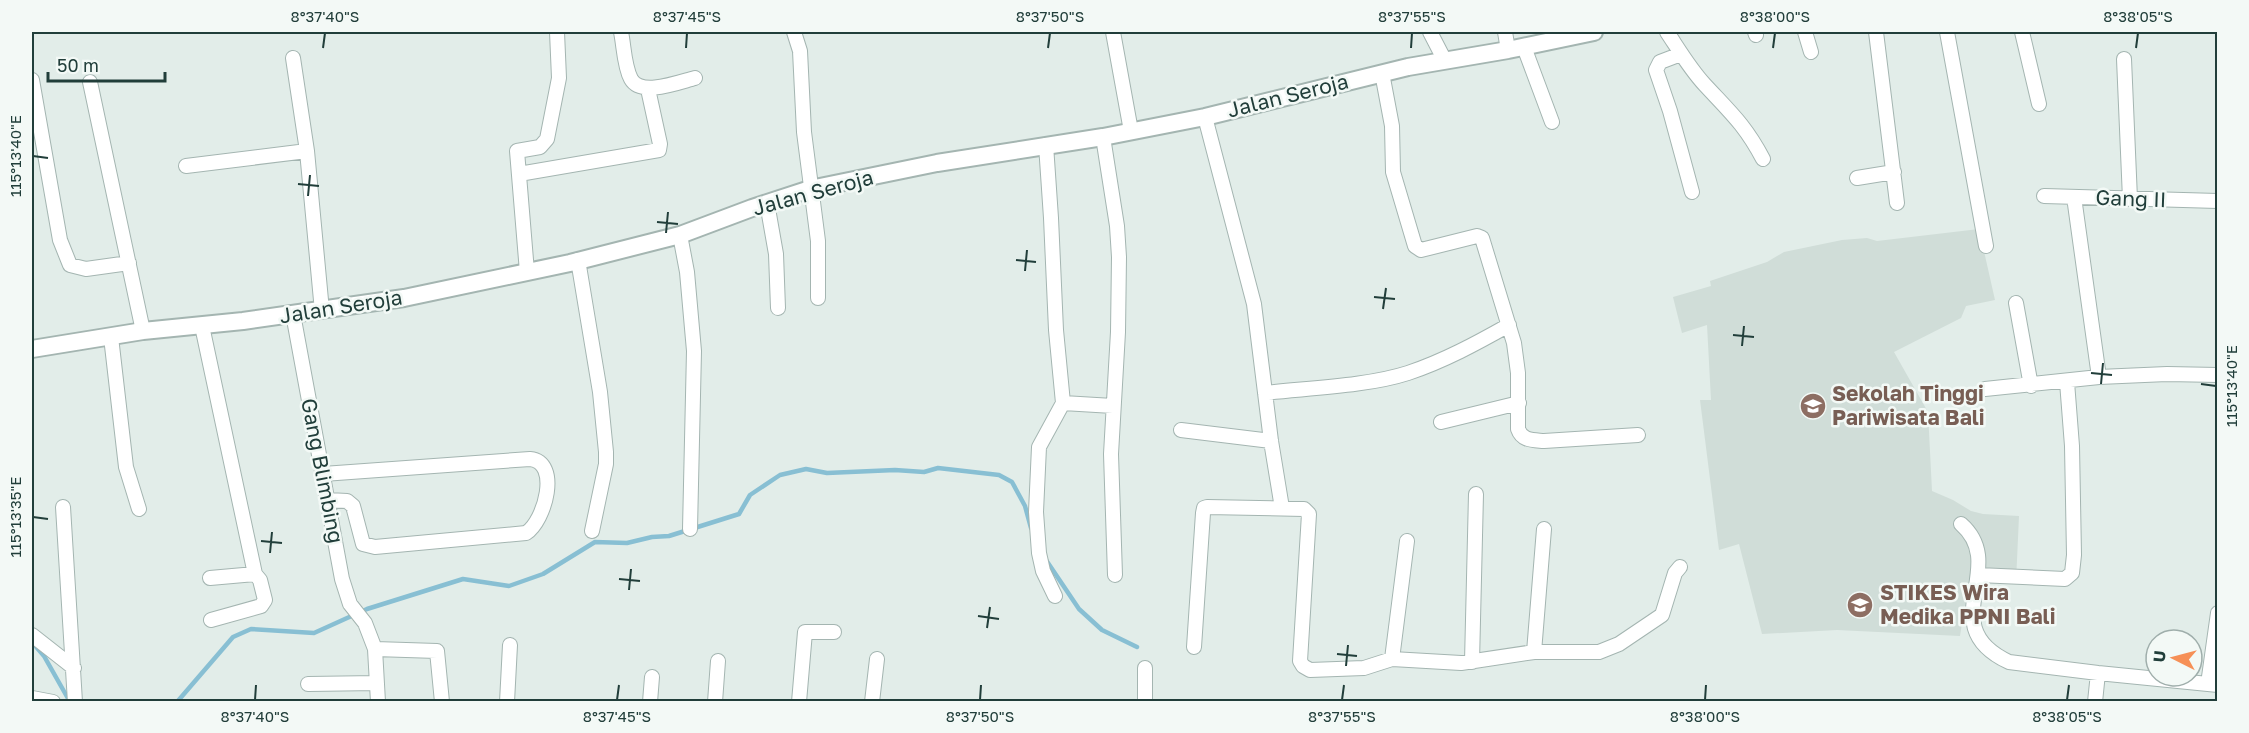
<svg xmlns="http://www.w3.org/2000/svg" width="2249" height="733" viewBox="0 0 2249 733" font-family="'Golos Text',sans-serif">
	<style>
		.built { fill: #d0ddd8 }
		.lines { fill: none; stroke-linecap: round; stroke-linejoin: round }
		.stream { stroke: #88bfd3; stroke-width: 4.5 }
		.minor-casing { stroke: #a4b5b1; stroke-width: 16 }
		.tertiary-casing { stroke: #a4b5b1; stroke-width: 20 }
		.minor { stroke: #fff; stroke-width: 14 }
		.tertiary { stroke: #fff; stroke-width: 16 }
		.ticks { fill: none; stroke: #213e3a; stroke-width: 2 }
		.labels { text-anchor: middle; stroke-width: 5; stroke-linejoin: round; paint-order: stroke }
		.street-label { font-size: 21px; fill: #213e3a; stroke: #f3f9f6 }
		.education-label { font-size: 21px; font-weight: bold; fill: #785e54; stroke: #f3f9f6; text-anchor: start }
		.neatline { fill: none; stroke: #213e3a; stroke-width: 2 }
		.ticks-label { font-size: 15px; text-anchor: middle; fill: #213e3a }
	</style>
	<rect width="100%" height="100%" fill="#e2ede9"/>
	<!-- built -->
	<path class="built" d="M 1979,229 L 1995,300 L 1966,306 L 1961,318 L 1894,352 L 1928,412 L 1932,491 L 1953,500 L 1971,511 L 1983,514 L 2019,516 L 2016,582 L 1976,577 L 1969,579 L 1960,636 L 1837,630 L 1762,634 L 1739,544 L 1719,550 L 1700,400 L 1711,400 L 1707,325 L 1682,333 L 1673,297 L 1711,286 L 1710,281 L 1767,262 L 1784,252 L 1842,240 L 1867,238 L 1877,241 Z"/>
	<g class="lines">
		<!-- stream -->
		<path class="stream" d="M 1046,560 L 1079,609 L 1102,630 L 1137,647
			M 32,642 L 44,656 L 70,702
			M 177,702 L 233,637 L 251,629 L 314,633 L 367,609 L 463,579 L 509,586 L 543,574 L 595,542 L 627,543 L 652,537 L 669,536 L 739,514 L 750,495 L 780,475 L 806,469 L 827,473 L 895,470 L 924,472 L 938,468 L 999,475 L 1012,482 L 1025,506 L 1031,528"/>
		<defs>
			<path id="minor" d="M 621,32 C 624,46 624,66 631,79 C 641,97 679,82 695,78
				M 794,32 L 800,51 L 804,132 L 818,241 L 818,298
				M 1113,32 L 1131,131
				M 1430,32 L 1445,61
				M 1505,32 L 1508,50
				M 1667,32 C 1679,50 1690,69 1705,85 C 1731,113 1745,125 1763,159
				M 1755,32 L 1756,35
				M 1805,32 L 1811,52
				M 1876,32 L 1897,203
				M 1947,32 L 1986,246
				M 2022,32 L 2039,104
				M 1524,47 L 1552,122
				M 1681,54 L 1660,62 L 1656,70 L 1670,111 L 1692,192
				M 293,58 L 307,151 L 322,311
				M 2124,59 L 2130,199
				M 1382,73 L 1392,126 L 1393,172 L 1415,246 L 1421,250 L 1477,236 L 1482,238 L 1514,343 L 1518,373 L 1518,429 C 1522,441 1533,440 1544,441 L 1638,435
				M 32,80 L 60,240 L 70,265 L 86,269 L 129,263
				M 90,82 L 143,331
				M 1205,117 L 1254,304 L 1271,441 L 1282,508
				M 1103,137 L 1117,226 L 1119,257 L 1118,332 L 1111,454 L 1115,575
				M 1046,145 L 1051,218 L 1056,330 L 1063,403 L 1039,447 L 1036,512 L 1039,553 L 1043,571 L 1055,596
				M 186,166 L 307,151
				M 519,174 L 659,150 L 660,144 L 648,89
				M 1857,178 L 1894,172
				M 2044,196 L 2218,201
				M 2074,197 L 2099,377
				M 767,203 L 776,254 L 778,308
				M 680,235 L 687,272 L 694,351 L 690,529
				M 578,260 L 600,392 L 606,452 L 606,464 L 592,531
				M 527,272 L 517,151 L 540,147 L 547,139 L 559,78 L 557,32
				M 2016,303 L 2031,386
				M 293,314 L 342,579 L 350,604 L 365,623 L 375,649 L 378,702
				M 202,326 L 255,574 L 260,580 L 265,600 L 261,606 L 211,620
				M 111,337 L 126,467 L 139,509
				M 1985,389 L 2099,377 L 2167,374 L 2218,375
				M 1265,393 C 1309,388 1368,386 1408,373 C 1444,361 1477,343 1509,325
				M 1063,403 L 1113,406
				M 1441,422 L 1519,403
				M 1181,430 L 1271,441
				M 323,474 L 530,459 C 561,462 545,521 526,533 L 375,547 L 363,544 L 353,506 L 347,501 L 328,500
				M 63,507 L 75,702
				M 1961,524 C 2010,567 1932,626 2009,662 L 2098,673 L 2218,685
				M 1978,575 L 2065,579 L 2072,573 L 2074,555 L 2072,446 L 2067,382
				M 210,578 L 255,574
				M 32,635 L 74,668
				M 1194,647 L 1203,513 L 1204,508 L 1207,507 L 1304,509 L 1309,514 L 1300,661 L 1303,666 L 1310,670 L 1364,668 L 1392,659 L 1461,663 L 1534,652 L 1599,652 L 1619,644 L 1662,615 L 1675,573 L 1680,567
				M 375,649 L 437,651 L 442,702
				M 1534,652 L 1544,529
				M 1392,659 L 1407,541
				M 1472,662 L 1476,494
				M 308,684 L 377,683
				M 2208,684 L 2218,613
				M 32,698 L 53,702
				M 507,702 L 510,645
				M 650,702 L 652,677
				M 715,702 L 718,661
				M 799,702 L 805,632 L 834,632
				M 872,702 L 877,659
				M 1145,702 L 1145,668
				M 2095,702 L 2098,673"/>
			<path id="tertiary" d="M 32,349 L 143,331 L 243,321 L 404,298 L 570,263 L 680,235 L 752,208 L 810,189 L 937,163 L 1103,137 L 1205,117 L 1408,67 L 1508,50 L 1594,32"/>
		</defs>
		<!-- minor casing -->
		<use href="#minor" class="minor-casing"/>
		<!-- tertiary casing -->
		<use href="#tertiary" class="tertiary-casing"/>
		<!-- minor -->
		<use href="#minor" class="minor"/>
		<!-- tertiary -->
		<use href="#tertiary" class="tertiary"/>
	</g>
	<!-- ticks -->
	<path class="ticks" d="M 323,48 L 325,33M 686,48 L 687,33M 1048,48 L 1050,33M 1411,48 L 1412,33M 1773,48 L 1775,33M 2136,48 L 2138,33M 33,156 L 48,158M 298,184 L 319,186M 308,196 L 310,175M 657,222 L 678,224M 666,233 L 668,212M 1016,260 L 1036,262M 1025,271 L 1027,250M 1374,297 L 1395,299M 1383,309 L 1386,288M 1733,335 L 1754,337M 1742,346 L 1744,326M 2091,373 L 2112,375M 2101,384 L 2103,363M 2201,384 L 2216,386M 33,517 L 48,519M 261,541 L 282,543M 270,553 L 272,532M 619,579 L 640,581M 629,590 L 631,569M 978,616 L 999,619M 987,628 L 990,607M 1337,654 L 1357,656M 1346,666 L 1348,645M 255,700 L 256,685M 617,700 L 619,685M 980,700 L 981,685M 1342,700 L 1344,685M 1705,700 L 1706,685M 2067,700 L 2069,685"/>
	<!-- icons -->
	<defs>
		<symbol id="university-disc" viewBox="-11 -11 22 22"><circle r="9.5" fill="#8d6e63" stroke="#f3f9f6"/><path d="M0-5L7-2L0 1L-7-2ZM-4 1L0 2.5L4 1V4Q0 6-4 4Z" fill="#fff"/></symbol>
	</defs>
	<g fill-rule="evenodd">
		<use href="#university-disc" x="1798" y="391" width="30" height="30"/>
		<use href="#university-disc" x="1845" y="590" width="30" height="30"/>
	</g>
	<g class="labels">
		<!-- street labels -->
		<g class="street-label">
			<text transform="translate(1288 96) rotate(-14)" y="7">Jalan Seroja</text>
			<text transform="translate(813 193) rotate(-15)" y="7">Jalan Seroja</text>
			<text transform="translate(2131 199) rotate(2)" y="7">Gang II</text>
			<text transform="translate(341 307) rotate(-9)" y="7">Jalan Seroja</text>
			<text transform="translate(322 471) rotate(79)" y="7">Gang Blimbing</text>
		</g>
		<!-- education labels -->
		<g class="education-label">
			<text x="1832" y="401">Sekolah Tinggi<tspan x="1832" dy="24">Pariwisata Bali</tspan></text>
			<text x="1880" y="600">STIKES Wira<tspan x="1880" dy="24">Medika PPNI Bali</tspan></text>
		</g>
	</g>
	<!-- border -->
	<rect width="2249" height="733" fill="none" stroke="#f3f9f6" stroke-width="66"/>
	<!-- north arrow -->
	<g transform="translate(2174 658) rotate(276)"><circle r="28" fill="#f3f9f6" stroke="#9faeab" stroke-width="1.5"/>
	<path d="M0-4.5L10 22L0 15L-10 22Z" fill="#f69057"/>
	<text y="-9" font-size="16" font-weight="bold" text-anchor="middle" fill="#213e3a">U</text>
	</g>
	<!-- scale -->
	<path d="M48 72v9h117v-9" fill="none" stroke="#213e3a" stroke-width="3"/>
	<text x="57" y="72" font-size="18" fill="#213e3a" stroke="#f3f9f6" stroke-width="4.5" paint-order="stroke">50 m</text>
	<rect x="33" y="33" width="2183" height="667" class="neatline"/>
	<g class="ticks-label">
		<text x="325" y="22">8°37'40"S</text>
		<text x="687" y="22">8°37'45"S</text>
		<text x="1050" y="22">8°37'50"S</text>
		<text x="1412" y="22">8°37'55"S</text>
		<text x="1775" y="22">8°38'00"S</text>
		<text x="2138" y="22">8°38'05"S</text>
		<text transform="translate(16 156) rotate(-90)" y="5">115°13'40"E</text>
		<text transform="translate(2232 386) rotate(-90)" y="5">115°13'40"E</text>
		<text transform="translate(16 517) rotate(-90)" y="5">115°13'35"E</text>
		<text x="255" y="722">8°37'40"S</text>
		<text x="617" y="722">8°37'45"S</text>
		<text x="980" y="722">8°37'50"S</text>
		<text x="1342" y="722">8°37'55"S</text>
		<text x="1705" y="722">8°38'00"S</text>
		<text x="2067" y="722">8°38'05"S</text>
	</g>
</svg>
